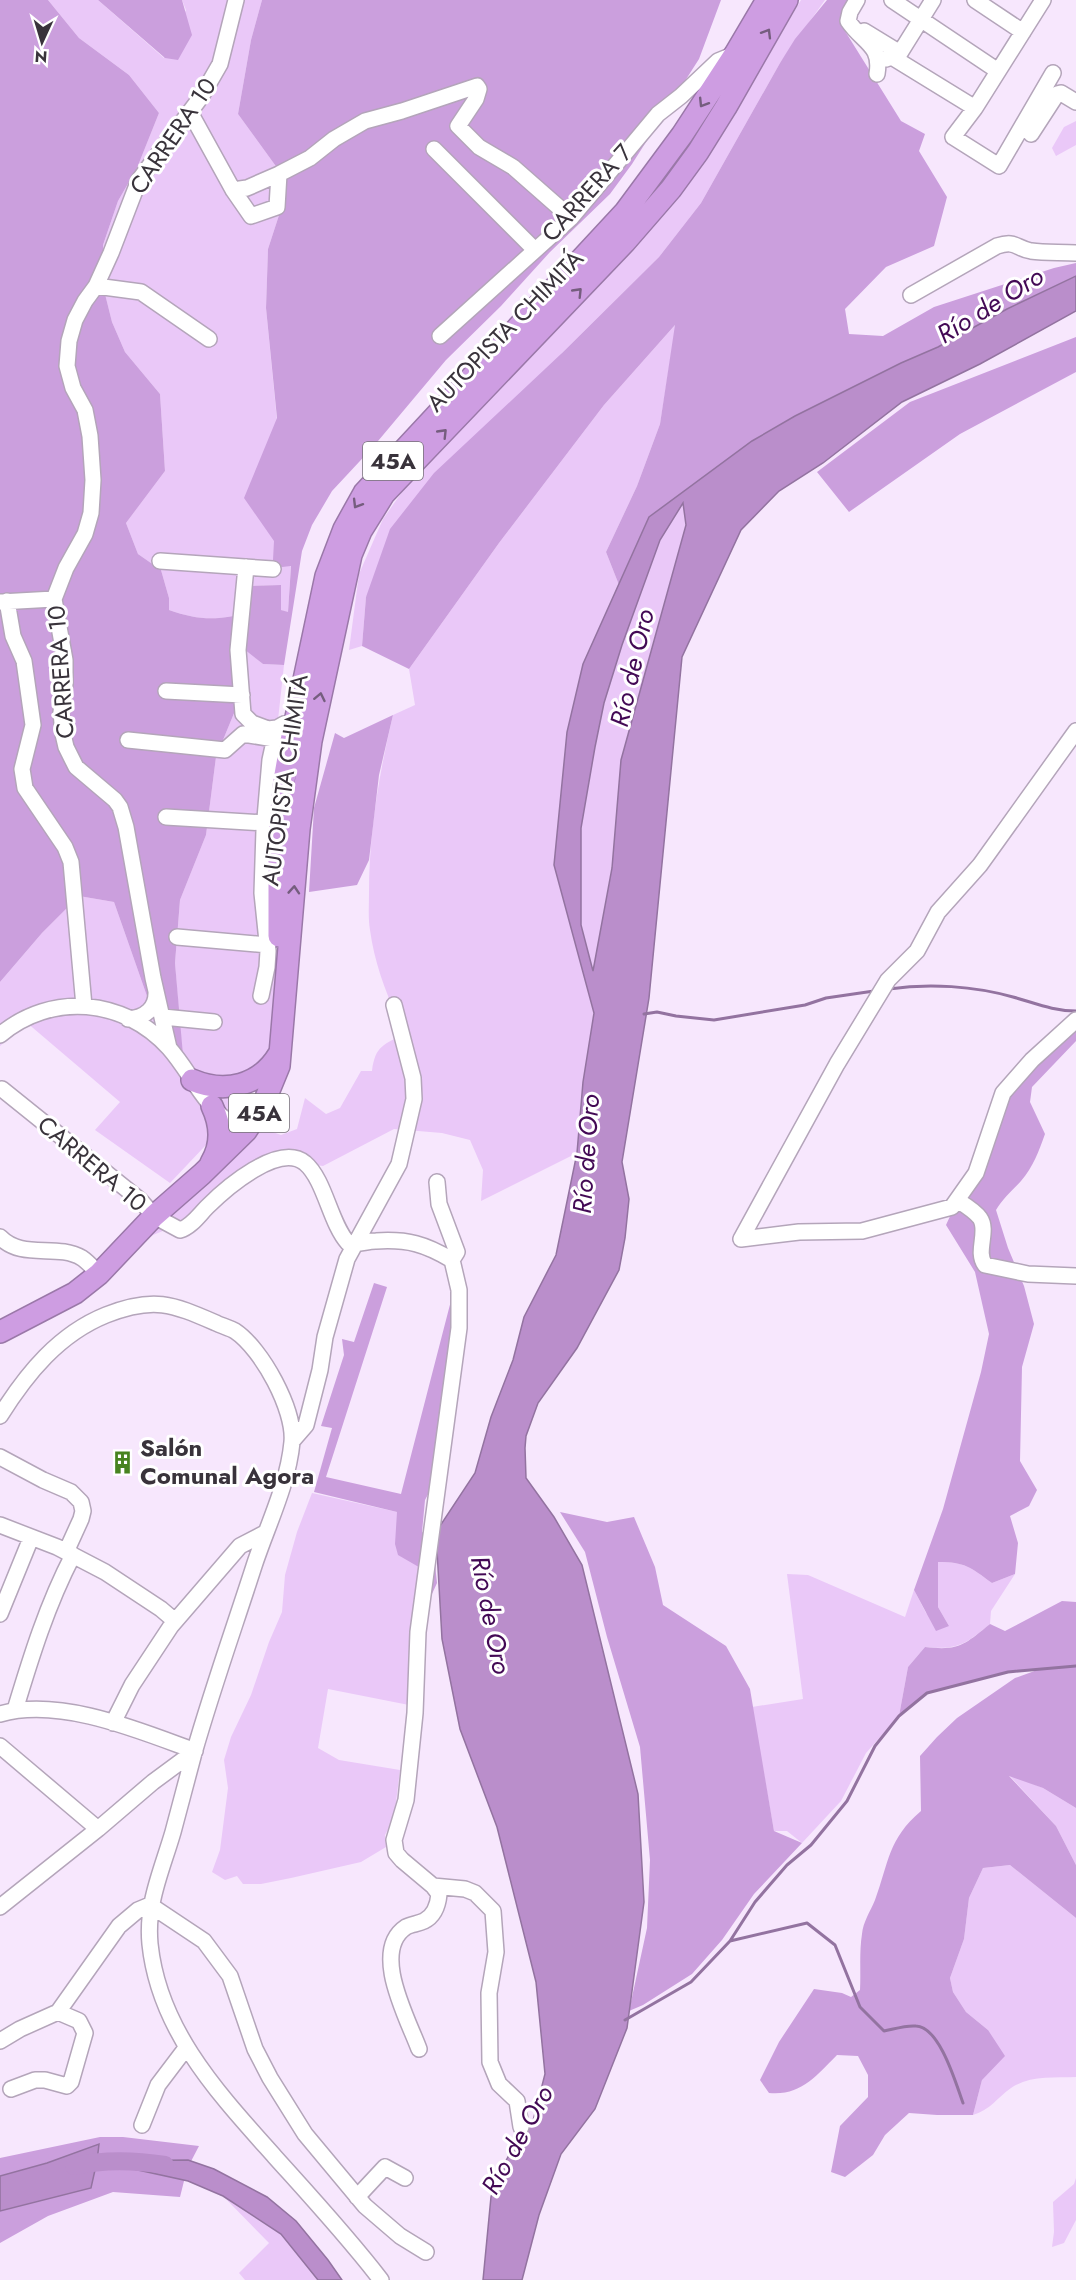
<svg xmlns="http://www.w3.org/2000/svg" width="1076" height="2280" viewBox="0 0 1076 2280" font-family="Jost,sans-serif">
	<style>
		.green { fill: #eac8f8 }
		.forest { fill: #cb9fdd }
		.water { fill: #ba8ecb; stroke: #9373a0; stroke-width: 1.5; fill-rule: evenodd }
		.lines { fill: none; stroke-linecap: round; stroke-linejoin: round }
		.stream { stroke: #9373a0; stroke-width: 3 }
		.river { stroke: #ba8ecb; stroke-width: 18 }
		.minor-casing { stroke: #b4a5ba; stroke-width: 18 }
		.highway-casing { stroke: #9a78a8; stroke-width: 24 }
		.minor { stroke: #fff; stroke-width: 15 }
		.highway { stroke: #ce9de2; stroke-width: 21 }
		.oneway { stroke: #755d7e }
		.labels { text-anchor: middle; stroke-width: 6; stroke-linejoin: round; paint-order: stroke }
		.shield { fill: #fff; stroke: #747076; stroke-width: 1.5 }
		.shield-label { font-size: 22px; font-weight: bold; fill: #39333b }
		.street-label { font-size: 24px; fill: #39333b; stroke: #fff }
		.poi-label { font-size: 24px; font-weight: bold; fill: #39333b; stroke: #fff; text-anchor: start }
		.water-label { font-size: 26px; font-style: italic; fill: #430955; stroke: #fff }
	</style>
	<rect width="100%" height="100%" fill="#f7e7fd"/>
	<!-- green -->
	<path class="green" d="M 48,0 L 98,0 L 164,58 L 186,10 L 182,0 L 262,0 L 251,40 L 238,114 L 283,176 L 281,209 L 268,249 L 266,308 L 291,564 L 288,613 L 281,610 L 280,585 L 244,586 L 246,613 C 216,621 198,620 169,610 L 169,598 L 161,570 L 138,554 L 126,523 L 165,471 L 160,394 L 125,352 L 112,322 L 103,286 L 103,245 L 118,201 L 137,168 L 159,113 L 129,75 L 79,38 Z
		M 801,0 L 825,0 L 780,63 L 701,203 L 659,257 L 562,353 L 366,597 L 362,646 L 349,650 L 359,574 L 383,519 L 414,475 L 655,221 L 706,159 Z
		M 1076,121 L 1076,145 L 1056,156 L 1052,148 L 1064,127 Z
		M 676,324 L 660,424 L 637,486 L 606,552 L 619,585 L 584,664 L 567,732 L 554,865 L 594,1013 L 583,1082 L 577,1153 L 481,1201 L 483,1170 L 470,1140 L 442,1133 L 394,1129 L 323,1166 L 309,1164 L 282,1152 L 192,1219 L 153,1235 L 104,1275 L 256,1126 L 281,1135 L 297,1129 L 305,1098 L 326,1114 L 340,1108 L 361,1071 L 372,1071 C 375,1046 384,1044 405,1034 C 389,1001 375,967 370,930 C 368,918 369,905 369,893 C 369,833 379,774 393,715 L 415,705 L 409,669 L 499,543 L 604,405 Z
		M 683,502 L 686,525 L 649,657 L 593,972 L 581,925 L 581,828 L 595,747 L 604,703 L 622,645 L 660,540 Z
		M 244,648 L 263,664 L 284,665 L 273,766 L 266,891 L 278,965 L 271,1060 L 240,1109 L 170,1183 L 95,1130 L 120,1102 L 26,1022 L 0,1046 L 0,982 L 42,933 L 79,896 L 114,902 L 148,999 L 184,1075 L 175,963 L 180,900 L 206,835 L 216,757 L 244,689 Z
		M 312,1493 L 397,1512 L 424,1570 L 414,1706 L 328,1689 L 318,1748 L 339,1760 L 400,1770 L 394,1818 L 385,1835 L 386,1847 L 361,1862 L 291,1878 L 261,1884 L 243,1884 L 237,1876 L 225,1880 L 212,1872 L 220,1850 L 228,1788 L 224,1760 L 231,1737 L 251,1695 L 269,1642 L 282,1612 L 285,1575 L 297,1532 Z
		M 938,1562 C 965,1562 970,1567 992,1583 L 1015,1574 L 991,1611 L 990,1624 C 964,1645 958,1650 925,1647 L 908,1667 L 899,1716 L 866,1753 L 841,1801 L 802,1843 L 787,1831 L 774,1831 L 752,1707 L 803,1699 L 787,1574 L 808,1575 L 905,1617 L 914,1590 L 926,1613 L 949,1626 L 938,1607 Z
		M 1008,1774 L 1043,1788 L 1076,1808 L 1076,1865 L 1056,1826 Z
		M 1010,1865 L 1076,1918 L 1076,2077 C 1054,2078 1030,2075 1011,2088 C 997,2098 990,2110 973,2115 L 982,2080 L 988,2030 L 966,2012 L 953,1992 L 950,1978 L 964,1939 L 969,1898 L 983,1868 Z
		M 1076,2178 L 1076,2220 L 1064,2243 L 1052,2247 L 1054,2232 L 1053,2202 L 1074,2184 Z
		M 223,2196 L 281,2234 L 318,2280 L 245,2280 L 239,2273 L 269,2243 Z"/>
	<!-- forest -->
	<path class="forest" d="M 0,0 L 48,0 L 79,38 L 129,75 L 159,113 L 137,168 L 118,201 L 103,245 L 103,286 L 112,322 L 125,352 L 160,394 L 165,471 L 126,523 L 138,554 L 161,570 L 169,598 L 169,610 C 198,620 216,621 246,613 L 244,586 L 281,585 L 281,610 L 288,612 L 291,566 L 282,567 L 273,560 L 274,541 L 244,498 L 277,418 L 266,308 L 268,249 L 281,209 L 283,176 L 238,114 L 251,40 L 262,0 L 721,0 L 699,59 L 632,164 L 610,194 L 550,252 L 501,306 L 446,360 L 373,447 L 332,491 L 312,525 L 302,551 L 284,665 L 263,664 L 244,649 L 244,689 L 216,757 L 206,835 L 180,900 L 175,963 L 185,1078 L 148,999 L 114,902 L 79,896 L 42,933 L 0,982 Z
		M 98,0 L 182,0 L 192,35 L 178,60 L 165,58 Z
		M 827,0 L 856,0 L 845,31 L 901,121 L 925,134 L 919,151 L 947,197 L 934,246 L 886,267 L 845,309 L 849,334 L 883,336 L 934,307 L 1054,268 L 1076,263 L 1076,276 L 1007,309 L 938,347 L 901,363 L 795,416 L 752,441 L 649,517 L 619,585 L 606,552 L 637,486 L 660,424 L 675,325 L 604,405 L 499,543 L 409,669 L 362,646 L 366,597 L 390,529 L 434,473 L 562,353 L 659,257 L 701,203 L 780,63 L 795,39 Z
		M 1076,337 L 1076,372 L 960,434 L 849,512 L 817,472 L 910,402 Z
		M 393,715 L 379,775 L 369,860 L 357,885 L 309,892 L 314,808 L 335,733 L 344,738 Z
		M 1076,1024 L 1076,1041 L 1032,1087 L 1030,1102 L 1045,1134 C 1039,1151 1033,1167 1021,1181 C 1012,1191 1003,1198 996,1210 L 1008,1248 L 1024,1286 L 1034,1324 L 1022,1367 L 1020,1461 L 1037,1490 L 1029,1506 L 1010,1516 L 1018,1543 L 1015,1574 L 992,1583 C 970,1567 965,1562 938,1562 L 938,1607 L 949,1626 L 936,1631 L 914,1590 L 943,1509 L 981,1372 L 989,1334 L 975,1272 L 946,1225 L 1005,1096 Z
		M 461,1262 L 432,1487 L 425,1500 L 422,1532 L 441,1542 L 435,1564 L 437,1583 L 416,1629 L 424,1570 L 398,1555 L 395,1544 L 397,1512 L 314,1492 L 332,1428 L 321,1426 L 344,1355 L 342,1339 L 354,1342 L 374,1283 L 387,1287 L 326,1477 L 401,1494 Z
		M 560,1512 L 607,1522 L 634,1517 L 655,1567 L 663,1605 L 726,1646 L 750,1689 L 774,1831 L 802,1843 L 754,1894 L 722,1940 L 692,1974 L 643,2005 L 629,2011 L 647,1928 L 650,1860 L 640,1747 L 607,1637 L 585,1552 Z
		M 1062,1601 L 1076,1602 L 1076,1808 L 1043,1788 L 1009,1776 L 1056,1826 L 1076,1865 L 1076,1918 L 1010,1865 L 983,1868 L 969,1898 L 964,1939 L 950,1978 L 953,1992 L 966,2012 L 988,2030 L 1005,2056 L 982,2080 L 973,2115 L 937,2115 L 909,2113 L 885,2135 L 873,2155 L 845,2177 L 831,2172 L 840,2126 L 868,2097 L 868,2075 L 858,2056 L 837,2055 C 816,2076 801,2096 769,2093 L 760,2080 L 779,2042 L 814,1989 L 842,1993 L 851,1997 L 860,1990 C 861,1972 859,1953 862,1934 C 863,1922 870,1912 875,1900 C 889,1862 888,1839 921,1811 L 920,1756 L 937,1737 L 957,1718 L 1015,1678 L 1040,1669 L 1008,1672 L 927,1693 L 899,1716 L 908,1667 L 925,1647 C 959,1651 964,1645 990,1624 L 1005,1631 Z
		M 100,2137 L 123,2137 L 199,2146 L 187,2169 L 180,2197 L 113,2192 L 48,2216 L 0,2243 L 0,2158 Z"/>
	<!-- water -->
	<path class="water" d="M 1076,276 L 1076,311 L 980,364 L 902,402 L 823,463 L 779,491 L 741,530 L 682,657 L 649,998 L 622,1162 L 629,1199 L 625,1238 L 619,1270 L 577,1348 L 538,1403 L 526,1436 L 525,1448 L 526,1478 L 554,1517 L 582,1565 L 638,1794 L 644,1902 L 627,2028 L 595,2109 L 561,2154 L 539,2215 L 522,2280 L 483,2280 L 491,2197 L 497,2177 L 514,2146 L 533,2121 L 545,2074 L 536,1982 L 497,1827 L 460,1729 L 442,1639 L 436,1532 L 475,1473 L 491,1417 L 513,1360 L 524,1317 L 556,1255 L 577,1153 L 583,1082 L 594,1013 L 554,865 L 567,732 L 583,664 L 649,517 L 752,441 L 795,416 L 901,363 L 938,347 L 1007,309 ZM 683,503 L 686,525 L 621,760 L 612,868 L 593,971 L 581,925 L 581,828 L 595,747 L 604,703 L 622,645 L 660,540 Z
		M 99,2144 L 97,2161 L 188,2160 L 214,2169 L 267,2197 L 296,2221 L 328,2260 L 342,2280 L 318,2280 L 281,2234 L 223,2196 L 188,2181 L 97,2161 L 91,2188 L 0,2211 L 0,2176 L 47,2163 Z"/>
	<g class="lines">
		<!-- stream -->
		<path class="stream" d="M 889,989 C 929,983 974,986 1013,997 C 1035,1003 1053,1011 1076,1011
			M 644,1014 L 657,1012 L 676,1016 L 714,1020 L 805,1005 L 826,998 L 874,991
			M 730,1941 L 807,1923 L 835,1945 L 860,2007 L 884,2031 C 894,2029 906,2025 916,2026 C 940,2027 956,2084 963,2103
			M 625,2020 L 691,1982 L 730,1941 L 755,1902 L 787,1865 L 811,1845 L 847,1801 L 875,1746 L 899,1716 L 927,1693 L 1008,1672 L 1076,1666"/>
		<!-- river -->
		<path class="river" d="M 74,2166 C 105,2159 134,2160 165,2165"/>
		<defs>
			<path id="minor" d="M 857,0 L 850,12 L 848,21 C 863,43 882,45 877,74
				M 892,0 L 998,71
				M 975,0 L 1023,32
				M 1043,0 L 975,108 L 953,137 L 999,166 L 1053,73
				M 864,31 L 900,53
				M 892,57 L 975,108
				M 886,59 L 900,53 L 933,0
				M 190,112 L 233,190 L 251,216 L 277,207 L 279,174
				M 1031,134 L 1057,94 L 1061,93 L 1076,102
				M 434,149 L 535,250
				M 233,190 L 247,188 L 279,174 L 310,158 L 334,139 L 365,121 L 402,111 L 477,86 L 479,89 L 476,99 L 458,126 L 479,147 L 513,167 L 571,218
				M 96,286 L 141,292 L 209,339
				M 911,295 L 997,246 C 1016,240 1015,248 1031,251 C 1045,253 1061,252 1076,253
				M 440,336 L 571,218 L 658,114 L 681,96 L 718,61 L 735,54
				M 160,561 L 273,569
				M 246,567 L 238,650 L 243,714 L 252,723 L 268,729 L 277,728 L 284,724
				M 7,601 L 13,636 L 24,661 L 33,725 L 22,769 L 25,788 L 65,847 L 71,862 L 84,1006
				M 0,602 L 54,599
				M 166,691 L 242,695
				M 128,740 L 225,750 L 243,734 L 274,739
				M 166,817 L 265,823
				M 177,937 L 268,945
				M 261,996 L 267,967 L 268,951 L 262,893 L 264,830 L 270,760 L 277,728
				M 163,1017 L 214,1022
				M 128,1019 C 145,1018 157,1008 156,991
				M 0,1035 C 51,992 124,998 169,1048 C 193,1075 209,1118 246,1131
				M 169,1048 L 153,978 L 126,827 L 120,807 L 115,800 L 76,767 L 66,747 L 63,734 L 61,712 L 65,684 L 65,660 L 54,599 L 66,568 L 85,534 L 91,513 L 93,480 L 90,436 L 85,410 L 73,388 L 67,366 L 69,341 L 75,320 L 85,301 L 96,286 L 111,253 L 139,180 L 201,97 L 220,64 L 236,0
				M 2,1089 L 140,1200 L 154,1216 L 180,1230 C 191,1227 199,1215 207,1207 C 226,1188 279,1142 305,1163 C 325,1180 330,1223 348,1243 C 358,1245 366,1241 376,1241 C 408,1239 425,1244 452,1260
				M 957,1200 C 965,1205 975,1211 980,1218 C 989,1231 975,1252 985,1265 L 1028,1274 L 1076,1276
				M 0,1237 C 22,1260 57,1243 82,1258 C 88,1262 94,1269 99,1274
				M 741,1239 L 837,1064 L 888,980 L 917,951 L 938,912 L 980,865 L 1076,731
				M 741,1239 L 799,1232 L 862,1231 L 952,1207 L 976,1173 L 1003,1093 L 1032,1060 L 1076,1020
				M 0,1416 C 27,1373 59,1334 106,1315 C 154,1296 172,1304 216,1323 C 222,1326 230,1328 235,1331 C 262,1349 295,1410 292,1442 C 288,1485 267,1526 254,1566 C 234,1628 212,1690 194,1753 C 187,1779 180,1806 173,1832 C 162,1870 146,1903 150,1944 C 159,2031 219,2094 275,2157 C 311,2197 348,2237 381,2280
				M 293,1440 L 306,1425 L 320,1370 L 325,1337 L 347,1259 L 399,1164 L 414,1099 L 413,1078 L 394,1005
				M 0,1457 L 43,1480 L 71,1492 L 81,1502 L 83,1511 L 81,1519 L 66,1552
				M 0,1525 L 57,1547 L 105,1572 L 161,1609 L 175,1621
				M 0,1614 L 31,1538
				M 15,1710 C 31,1657 47,1605 73,1555
				M 0,1714 C 60,1697 138,1730 195,1751
				M 113,1723 L 132,1685 L 171,1626 L 240,1546 L 265,1533
				M 0,1746 L 98,1829
				M 433,1886 L 465,1889 L 475,1893 L 493,1911 L 496,1952 L 489,1993 L 490,2062 L 499,2084 L 517,2101 L 521,2127
				M 150,1905 L 204,1941 L 230,1976 L 255,2049 L 270,2078 L 305,2134 L 365,2206 L 400,2236 L 426,2252
				M 0,1907 L 98,1829 L 153,1782 L 195,1751
				M 0,2041 L 20,2029 L 58,2012 L 119,1926 L 138,1910 L 150,1905
				M 419,2049 C 408,2019 370,1951 406,1927 C 411,1924 418,1924 424,1921 C 434,1916 438,1905 439,1894 L 433,1886 L 402,1860 L 396,1853 L 394,1840 L 406,1800 L 415,1713 L 418,1632 L 459,1328 L 459,1290 L 452,1260 L 457,1252 L 439,1204 L 437,1182
				M 11,2089 L 35,2080 L 45,2080 L 67,2086 L 71,2082 L 85,2033 L 79,2021 L 58,2012
				M 142,2125 L 158,2085 L 186,2048
				M 357,2197 L 385,2167 L 405,2178"/>
			<path id="highway" d="M 279,936 L 279,835 L 283,786 L 291,741 L 326,576 L 344,529 L 364,493 L 625,212 L 682,135 L 735,54 L 767,0
				M 192,1080 C 225,1094 260,1086 279,1054
				M 211,1163 C 222,1145 221,1125 212,1106
				M 0,1332 L 75,1293 L 99,1274 L 154,1216 L 202,1174 L 246,1131 L 263,1105 L 279,1066 L 299,829 L 311,741 L 351,555 L 361,531 L 384,494 L 625,242 L 671,189 L 698,152 L 726,107 L 787,0"/>
		</defs>
		<!-- minor casing -->
		<use href="#minor" class="minor-casing"/>
		<!-- highway casing -->
		<use href="#highway" class="highway-casing"/>
		<!-- minor -->
		<use href="#minor" class="minor"/>
		<!-- highway -->
		<use href="#highway" class="highway"/>
	</g>
	<!-- one-way arrows -->
	<defs><path id="oneway-chevron" d="M-2-3.5L2.5 0L-2 3.5" fill="none" stroke-width="1.6" stroke-linecap="round" stroke-linejoin="round" transform="scale(1.5)"/></defs>
	<g class="oneway">
		<use href="#oneway-chevron" transform="translate(767 33) rotate(-59)"/>
		<use href="#oneway-chevron" transform="translate(703 103) rotate(122)"/>
		<use href="#oneway-chevron" transform="translate(578 292) rotate(-46)"/>
		<use href="#oneway-chevron" transform="translate(443 433) rotate(-46)"/>
		<use href="#oneway-chevron" transform="translate(357 504) rotate(121)"/>
		<use href="#oneway-chevron" transform="translate(320 697) rotate(-78)"/>
		<use href="#oneway-chevron" transform="translate(294 890) rotate(-86)"/>
	</g>
	<!-- icons -->
	<defs>
		<symbol id="building-bare" viewBox="-9 -9 18 18"><path d="M-4-6H4V6H1V3H-1V6H-4ZM-2.5-4.3h1.7v1.8h-1.7ZM.8-4.3h1.7v1.8H.8ZM-2.5-1h1.7V.8h-1.7ZM.8-1h1.7V.8H.8Z" fill="#478320" stroke="#fff" stroke-width="2.5" paint-order="stroke"/></symbol>
	</defs>
	<g fill-rule="evenodd">
		<use href="#building-bare" x="106" y="1446" width="33" height="33"/>
	</g>
	<g class="labels">
		<!-- shield labels -->
		<g class="shield">
			<rect x="363" y="442" width="60" height="38" rx="4.5"/>
			<rect x="229" y="1094" width="60" height="38" rx="4.5"/>
		</g>
		<g class="shield-label">
			<text x="393" y="469">45A</text>
			<text x="259" y="1121">45A</text>
		</g>
		<!-- street labels -->
		<g class="street-label">
			<text transform="translate(173 136) rotate(-56)" y="8">CARRERA 10</text>
			<text transform="translate(587 193) rotate(-48)" y="8">CARRERA 7</text>
			<text transform="translate(505 331) rotate(-46)" y="8">AUTOPISTA CHIMITÁ</text>
			<text transform="translate(61 672) rotate(-94)" y="8">CARRERA 10</text>
			<text transform="translate(285 780) rotate(-82)" y="8">AUTOPISTA CHIMITÁ</text>
			<text transform="translate(92 1164) rotate(40)" y="8">CARRERA 10</text>
		</g>
		<!-- poi labels -->
		<g class="poi-label">
			<text x="140" y="1456">Salón<tspan x="140" dy="28">Comunal Agora</tspan></text>
		</g>
		<!-- water labels -->
		<g class="water-label">
			<text transform="translate(990 305) rotate(-32)" y="9">Río de Oro</text>
			<text transform="translate(632 668) rotate(-77)" y="9">Río de Oro</text>
			<text transform="translate(586 1154) rotate(-86)" y="9">Río de Oro</text>
			<text transform="translate(491 1615) rotate(79)" y="9">Río de Oro</text>
			<text transform="translate(517 2140) rotate(-61)" y="9">Río de Oro</text>
		</g>
	</g>
	<!-- north arrow -->
	<g transform="translate(42 42) rotate(184)" stroke="#ffffff" stroke-width="4.5" paint-order="stroke">
	<path d="M0-4.5L10 22L0 15L-10 22Z" fill="#39333b"/>
	<text y="-9" font-size="16" font-weight="bold" text-anchor="middle" fill="#39333b">N</text>
	</g>
</svg>
